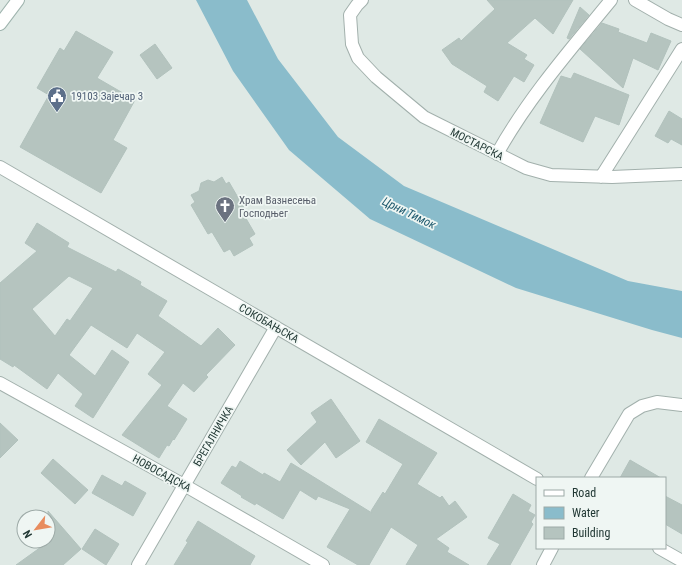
<svg xmlns="http://www.w3.org/2000/svg" width="682" height="565" viewBox="0 0 682 565" font-family="'Roboto Condensed',sans-serif">
	<style>
		.water { fill: #8abccb }
		.building { fill: #b5c4bf; stroke: #b2c2bd; fill-rule: evenodd }
		.lines { fill: none; stroke-linecap: round; stroke-linejoin: round }
		.street-casing { stroke: #a2b0ac; stroke-width: 14 }
		.secondary-casing { stroke: #9fb4ae; stroke-width: 14 }
		.street { stroke: #fff; stroke-width: 12 }
		.secondary { stroke: #fff; stroke-width: 12 }
		.labels { text-anchor: middle; stroke-width: 3.5; stroke-linejoin: round; paint-order: stroke }
		.service-label { font-size: 11px; fill: #4e5e75; stroke: #eff6f3; text-anchor: start }
		.street-label { font-size: 11px; fill: #213834; stroke: #eff6f3 }
		.worship-label { font-size: 11px; fill: #5b616d; stroke: #eff6f3; text-anchor: start }
		.water-label { font-size: 12px; font-style: italic; fill: #205b6f; stroke: #eff6f3 }
	</style>
	<rect width="100%" height="100%" fill="#dfe9e5"/>
	<!-- water -->
	<path class="water" d="M 196,0 L 247,0 L 278,59 L 338,137 L 404,186 L 628,281 L 682,291 L 682,338 L 652,330 L 516,288 L 370,219 L 289,150 L 233,71 Z"/>
	<!-- building -->
	<path class="building" d="M 487,0 L 573,0 L 553,34 L 535,18 L 507,43 L 527,55 L 524,59 L 534,65 L 524,82 L 514,76 L 498,101 L 484,92 L 487,86 L 452,64 L 442,50 L 459,38 L 461,41 L 495,9 Z
		M 580,7 L 589,15 L 569,39 L 567,38 Z
		M 602,23 L 619,29 L 618,32 L 647,43 L 651,33 L 671,41 L 658,70 L 633,58 L 623,88 L 580,49 Z
		M 76,31 L 113,52 L 97,78 L 135,100 L 113,140 L 127,148 L 101,193 L 20,147 L 49,95 L 37,88 L 60,48 L 64,51 Z
		M 155,44 L 172,68 L 157,79 L 140,55 Z
		M 574,73 L 629,95 L 619,125 L 595,116 L 583,142 L 540,123 L 561,76 L 571,79 Z
		M 669,111 L 682,119 L 682,145 L 671,139 L 668,143 L 655,136 Z
		M 222,177 L 226,184 L 229,182 L 247,213 L 244,215 L 255,234 L 249,238 L 253,245 L 234,256 L 230,249 L 224,252 L 212,232 L 208,234 L 191,205 L 195,202 L 191,195 L 199,191 L 201,183 L 208,180 L 214,182 Z
		M 37,223 L 69,243 L 67,247 L 116,272 L 118,269 L 141,282 L 140,285 L 167,301 L 158,316 L 201,346 L 218,328 L 235,345 L 206,375 L 208,377 L 194,392 L 183,383 L 167,406 L 187,419 L 174,440 L 173,439 L 169,446 L 167,445 L 159,458 L 122,435 L 162,385 L 148,374 L 165,352 L 137,333 L 127,348 L 91,325 L 69,355 L 95,376 L 112,350 L 129,362 L 93,418 L 75,406 L 83,394 L 58,373 L 47,389 L 14,365 L 13,367 L 0,359 L 0,283 L 37,251 L 25,243 ZM 69,276 L 93,288 L 70,321 L 67,319 L 55,336 L 32,309 Z
		M 331,399 L 360,441 L 336,458 L 325,442 L 301,465 L 287,450 L 317,422 L 311,413 Z
		M 379,419 L 437,453 L 417,484 L 440,498 L 442,496 L 449,506 L 455,501 L 467,517 L 436,539 L 449,548 L 447,552 L 469,565 L 406,565 L 418,545 L 391,527 L 369,565 L 358,565 L 327,547 L 350,509 L 318,496 L 316,500 L 300,490 L 283,519 L 256,503 L 255,505 L 241,497 L 242,496 L 221,483 L 232,466 L 236,468 L 240,461 L 263,475 L 264,473 L 280,482 L 291,463 L 372,513 L 371,511 L 383,492 L 385,494 L 403,464 L 366,442 Z
		M 0,423 L 18,440 L 0,458 Z
		M 53,459 L 88,490 L 75,504 L 41,473 Z
		M 630,460 L 661,478 L 620,478 Z
		M 102,475 L 122,486 L 125,481 L 146,493 L 133,516 L 92,493 Z
		M 513,494 L 531,505 L 528,511 L 535,515 L 531,522 L 533,524 L 510,565 L 487,565 L 500,544 L 488,538 Z
		M 665,496 L 682,505 L 682,534 L 665,524 Z
		M 48,511 L 81,549 L 63,565 L 16,565 L 48,542 Z
		M 198,521 L 255,556 L 250,565 L 174,565 L 188,542 L 186,541 Z
		M 95,529 L 119,544 L 106,565 L 82,549 Z"/>
	<g class="lines">
		<defs>
			<path id="street" d="M 362,0 L 357,5 L 350,15 L 352,44 L 358,58 L 376,77 L 424,117 L 526,168 L 551,175 L 612,177 L 682,174
				M 635,0 L 668,19 L 682,25
				M 497,154 C 528,98 571,49 611,0
				M 0,167 L 537,479
				M 601,177 L 682,49
				M 0,383 L 184,485 L 323,565
				M 591,478 L 629,414 L 642,406 L 657,402 L 682,405
				M 659,548 L 682,561
				M 138,565 L 276,327
				M 543,565 L 552,548"/>
			<path id="secondary" d="M 0,24 L 18,0"/>
		</defs>
		<!-- street casing -->
		<use href="#street" class="street-casing"/>
		<!-- secondary casing -->
		<use href="#secondary" class="secondary-casing"/>
		<!-- street -->
		<use href="#street" class="street"/>
		<!-- secondary -->
		<use href="#secondary" class="secondary"/>
	</g>
	<!-- icons -->
	<defs>
		<symbol id="civic-pin" viewBox="-11 -11 22 30"><path d="M0 17L-7.5 6A9.5 9.5 0 1 1 7.5 6Z" fill="#5c6f8a" stroke="#eff6f3"/><path d="M-.6-6.5H3V-4.5H.6V-3L4-1V1h2V6H-6V1h2V-1L-.6-3ZM-1.2 2.5V6h2.4V2.5Z" fill="#fff"/></symbol>
		<symbol id="church-pin" viewBox="-11 -11 22 30"><path d="M0 17L-7.5 6A9.5 9.5 0 1 1 7.5 6Z" fill="#6b7280" stroke="#eff6f3"/><path d="M-1.2-6h2.4v3.5h3.3v2.4h-3.3V6h-2.4V-.1h-3.3v-2.4h3.3Z" fill="#fff"/></symbol>
	</defs>
	<g fill-rule="evenodd">
		<use href="#civic-pin" x="46" y="85" width="22" height="30"/>
		<use href="#church-pin" x="214" y="195" width="22" height="30"/>
	</g>
	<g class="labels">
		<!-- service labels -->
		<g class="service-label">
			<text x="71" y="100">19103 Зајечар 3</text>
		</g>
		<!-- street labels -->
		<g class="street-label">
			<text transform="translate(477 144) rotate(27)" y="4">МОСТАРСКА</text>
			<text transform="translate(269 323) rotate(30)" y="4">СОКОБАЊСКА</text>
			<text transform="translate(213 436) rotate(-60)" y="4">БРЕГАЛНИЧКА</text>
			<text transform="translate(162 473) rotate(29)" y="4">НОВОСАДСКА</text>
		</g>
		<!-- worship labels -->
		<g class="worship-label">
			<text x="239" y="204">Храм Вазнесења<tspan x="239" dy="13">Господњег</tspan></text>
		</g>
		<!-- water labels -->
		<g class="water-label">
			<text transform="translate(409 213) rotate(26)" y="4">Црни Тимок</text>
		</g>
	</g>
	<!-- legend -->
	<rect x="536" y="477" width="130" height="72" fill="#eff6f3" stroke="#9daaa7"/>
	<rect x="544" y="490" width="20" height="6" fill="#ffffff" stroke="#9daaa7"/>
	<text x="572" y="497" font-size="12" fill="#213834">Road</text>
	<rect x="544" y="507" width="20" height="12" fill="#8abccb" stroke="#9daaa7"/>
	<text x="572" y="517" font-size="12" fill="#213834">Water</text>
	<rect x="544" y="527" width="20" height="12" fill="#b5c4bf" stroke="#9daaa7"/>
	<text x="572" y="537" font-size="12" fill="#213834">Building</text>
	<!-- north arrow -->
	<g transform="translate(36 529) rotate(239)"><circle r="19" fill="#eff6f3" stroke="#9daaa7"/>
	<path d="M0-3L7 15L0 10L-7 15Z" fill="#e88c5e"/>
	<text y="-6" font-size="11" font-weight="bold" text-anchor="middle" fill="#213834">N</text>
	</g>
</svg>
